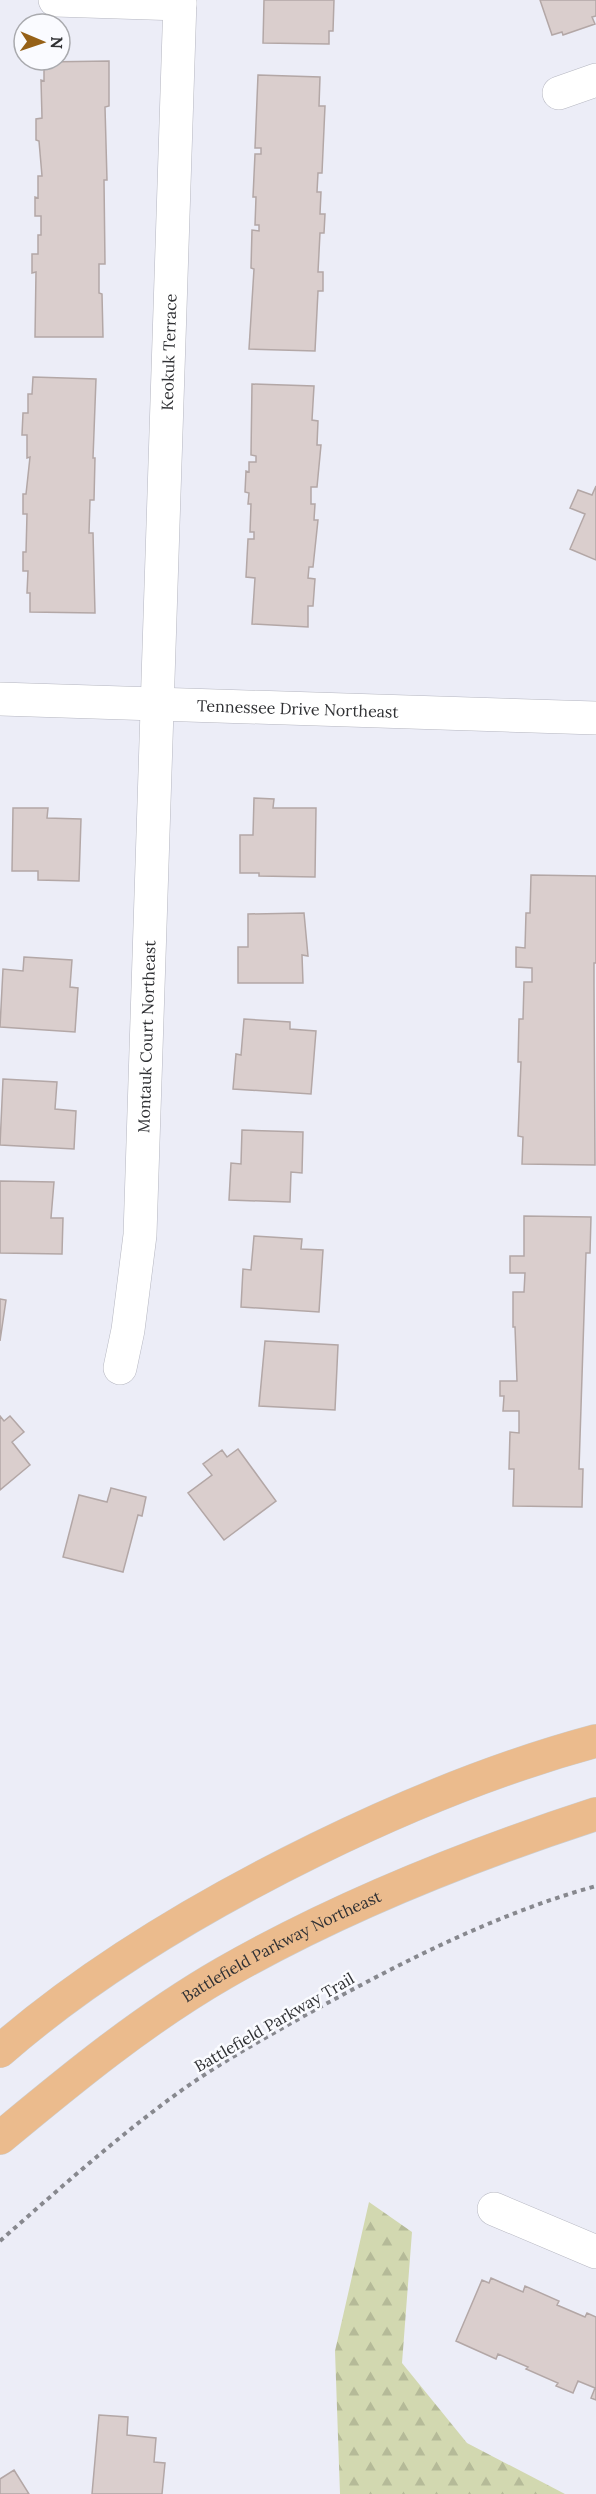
<svg xmlns="http://www.w3.org/2000/svg" width="596" height="2494" viewBox="0 0 596 2494" font-family="Lora,serif">
	<style>
		.forest { fill: url(#forest-firs) }
		.building { fill: #dacecd; stroke: #b3a7a6; stroke-width: 1.5 }
		.lines { fill: none; stroke-linecap: round; stroke-linejoin: round }
		.minor-casing { stroke: #b5b6c0; stroke-width: 34 }
		.major-casing { stroke: #cdcece; stroke-width: 34 }
		.path { stroke: #87888e; stroke-width: 4; stroke-dasharray: 4.5 4.5; stroke-linecap: butt }
		.minor { stroke: #fff; stroke-width: 33 }
		.major { stroke: #ebbb8d; stroke-width: 33 }
		.labels { text-anchor: middle; stroke-width: 5; stroke-linejoin: round; paint-order: stroke }
		.street-label { font-size: 16px; fill: #303134; stroke: #fafbff }
	</style>
	<defs>
		<pattern id="forest-firs" width="22" height="20" patternUnits="userSpaceOnUse" patternTransform="scale(1.5)"><rect width="22" height="20" fill="#d2d8b0"/><path d="M5 1l3.5 6h-7zM16 11l3.5 6h-7z" fill="#b5ba98"/></pattern>
	</defs>
	<rect width="100%" height="100%" fill="#ecedf7"/>
	<!-- forest -->
	<path class="forest" d="M 369,2202 L 412,2232 L 402,2363 L 467,2443 L 565,2494 L 340,2494 L 335,2351 Z"/>
	<!-- building -->
	<path class="building" d="M 264,0 L 334,0 L 333,31 L 329,31 L 329,44 L 263,43 Z
		M 540,0 L 596,0 L 596,16 L 592,17 L 595,24 L 563,35 L 562,32 L 552,35 Z
		M 109,61 L 109,106 L 105,107 L 107,180 L 104,180 L 105,264 L 99,264 L 99,293 L 102,294 L 103,337 L 35,337 L 36,272 L 32,273 L 32,254 L 38,254 L 38,235 L 41,235 L 41,216 L 35,216 L 35,197 L 38,198 L 38,176 L 42,176 L 39,141 L 36,140 L 36,119 L 42,118 L 41,80 L 44,81 L 44,62 Z
		M 258,75 L 320,77 L 319,106 L 325,106 L 322,173 L 318,173 L 317,192 L 321,192 L 320,214 L 325,214 L 324,233 L 320,233 L 318,272 L 323,272 L 323,291 L 318,291 L 315,351 L 249,349 L 254,269 L 251,268 L 252,230 L 259,231 L 259,225 L 255,225 L 256,197 L 253,197 L 255,154 L 261,154 L 261,148 L 255,148 Z
		M 33,377 L 96,379 L 93,458 L 95,458 L 94,500 L 90,500 L 89,533 L 93,533 L 95,613 L 30,612 L 30,593 L 27,593 L 28,571 L 23,571 L 23,552 L 26,552 L 27,514 L 23,514 L 23,494 L 26,494 L 30,457 L 27,458 L 27,435 L 22,435 L 23,413 L 28,413 L 28,394 L 32,394 Z
		M 252,384 L 314,386 L 312,420 L 318,421 L 317,445 L 321,445 L 317,487 L 311,487 L 311,504 L 315,504 L 314,520 L 318,520 L 313,567 L 309,567 L 308,578 L 315,579 L 313,606 L 308,606 L 308,627 L 252,624 L 255,578 L 246,577 L 248,539 L 254,539 L 254,532 L 250,532 L 251,504 L 248,504 L 249,493 L 245,492 L 246,471 L 249,472 L 249,462 L 256,462 L 256,456 L 251,455 Z
		M 596,486 L 596,560 L 570,549 L 585,514 L 570,508 L 578,490 L 592,495 Z
		M 254,798 L 274,799 L 273,808 L 316,808 L 315,877 L 259,876 L 259,873 L 240,873 L 240,835 L 253,835 Z
		M 13,808 L 48,808 L 47,818 L 81,819 L 79,881 L 38,880 L 38,871 L 12,871 Z
		M 531,875 L 596,876 L 596,963 L 594,963 L 594,985 L 595,1165 L 522,1164 L 523,1137 L 518,1136 L 521,1062 L 518,1062 L 519,1019 L 523,1019 L 524,982 L 532,982 L 532,968 L 516,967 L 516,947 L 525,948 L 526,913 L 530,913 Z
		M 304,913 L 308,956 L 302,955 L 303,983 L 238,983 L 238,947 L 248,947 L 248,914 Z
		M 24,957 L 72,960 L 70,987 L 78,988 L 75,1032 L 0,1027 L 3,969 L 23,971 Z
		M 244,1019 L 290,1022 L 290,1029 L 316,1031 L 311,1094 L 233,1089 L 236,1054 L 241,1055 Z
		M 3,1079 L 57,1082 L 55,1109 L 76,1111 L 74,1149 L 0,1145 Z
		M 242,1130 L 303,1132 L 302,1173 L 291,1172 L 290,1202 L 229,1200 L 231,1163 L 241,1164 Z
		M 0,1181 L 54,1182 L 51,1218 L 63,1218 L 62,1254 L 0,1253 Z
		M 524,1216 L 591,1217 L 590,1253 L 586,1253 L 579,1469 L 583,1469 L 582,1507 L 513,1506 L 514,1469 L 509,1469 L 510,1432 L 519,1433 L 519,1411 L 503,1411 L 504,1396 L 500,1396 L 500,1381 L 517,1381 L 515,1327 L 513,1327 L 513,1292 L 524,1292 L 525,1273 L 510,1273 L 510,1256 L 524,1256 Z
		M 254,1236 L 302,1239 L 301,1249 L 323,1250 L 319,1312 L 241,1307 L 243,1269 L 251,1270 Z
		M 0,1299 L 6,1300 L 0,1341 Z
		M 265,1341 L 338,1345 L 335,1410 L 259,1406 Z
		M 0,1416 L 4,1421 L 10,1416 L 24,1432 L 12,1442 L 30,1465 L 0,1490 Z
		M 238,1449 L 276,1501 L 224,1540 L 188,1493 L 212,1475 L 203,1464 L 222,1450 L 227,1457 Z
		M 111,1488 L 146,1497 L 142,1516 L 138,1515 L 123,1572 L 63,1557 L 79,1495 L 107,1502 Z
		M 491,2278 L 523,2292 L 525,2286 L 559,2301 L 557,2305 L 585,2317 L 587,2313 L 596,2317 L 596,2400 L 591,2398 L 595,2388 L 578,2381 L 573,2393 L 556,2386 L 558,2383 L 526,2369 L 528,2367 L 498,2354 L 496,2359 L 456,2341 L 482,2280 L 489,2283 Z
		M 99,2415 L 128,2417 L 127,2435 L 156,2438 L 154,2462 L 165,2463 L 162,2494 L 92,2494 Z
		M 14,2470 L 29,2494 L 0,2494 L 0,2479 Z"/>
	<g class="lines">
		<defs>
			<g id="minor">
				<path d="M 55,0 L 180,4"/>
				<path d="M 559,93 L 596,80"/>
				<path id="s1" d="M 0,699 L 596,718"/>
				<path id="s2" d="M 120,1368 L 128,1330 L 140,1235 L 180,0"/>
				<path d="M 494,2209 L 596,2252"/>
			</g>
			<g id="major">
				<path d="M 0,2051 C 94,1969 205,1904 317,1849 C 407,1805 499,1767 596,1741"/>
				<path id="s3" d="M 0,2138 C 71,2079 144,2019 224,1973 C 341,1906 467,1856 596,1814"/>
			</g>
		</defs>
		<!-- minor casing -->
		<use href="#minor" class="minor-casing"/>
		<!-- major casing -->
		<use href="#major" class="major-casing"/>
		<!-- path -->
		<path class="path" d="M 0,2241 C 59,2189 118,2136 182,2090 C 226,2059 275,2032 322,2006 C 410,1958 499,1913 596,1886"/>
		<!-- minor -->
		<use href="#minor" class="minor"/>
		<!-- major -->
		<use href="#major" class="major"/>
	</g>
	<g class="labels">
		<!-- street labels -->
		<g class="street-label">
			<text dy="6" stroke="none"><textPath href="#s2" startOffset="1018">Keokuk Terrace</textPath></text>
			<text dy="6" stroke="none"><textPath href="#s1" startOffset="298">Tennessee Drive Northeast</textPath></text>
			<text dy="6" stroke="none"><textPath href="#s2" startOffset="333">Montauk Court Northeast</textPath></text>
			<text dy="6" stroke="none"><textPath href="#s3" startOffset="342">Battlefield Parkway Northeast</textPath></text>
			<text transform="translate(274 2022) rotate(-30)" y="6">Battlefield Parkway Trail</text>
		</g>
	</g>
	<!-- north arrow -->
	<g transform="translate(42 42) rotate(92)"><circle r="28" fill="#fafbff" stroke="#a9aaae" stroke-width="1.5"/>
	<path d="M0-4.5L10 22L0 15L-10 22Z" fill="#966117"/>
	<text y="-9" font-size="16" font-weight="bold" text-anchor="middle" fill="#303134">N</text>
	</g>
</svg>
